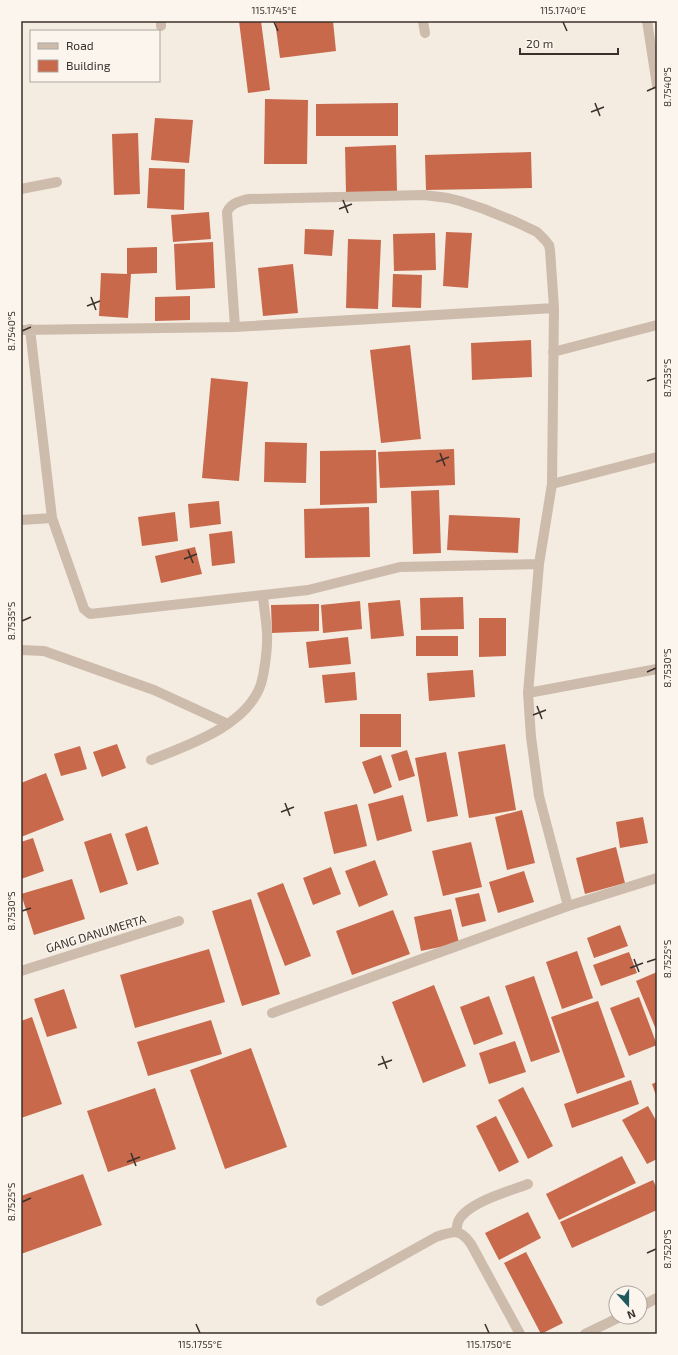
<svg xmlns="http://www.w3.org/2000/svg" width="678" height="1355" viewBox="0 0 678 1355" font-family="'Exo 2',sans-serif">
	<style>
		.building { fill: #c8694b }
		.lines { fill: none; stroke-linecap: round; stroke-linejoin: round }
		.minor { stroke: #cdbbac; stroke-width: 10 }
		.ticks { fill: none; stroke: #3b302b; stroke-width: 1.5 }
		.labels { text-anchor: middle; stroke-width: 3; stroke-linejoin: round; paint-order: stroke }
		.street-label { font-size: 12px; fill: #3b302b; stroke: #fbf5ee }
		.neatline { fill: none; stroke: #3b302b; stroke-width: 1.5 }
		.ticks-label { font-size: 10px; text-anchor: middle; fill: #3b302b }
	</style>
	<rect width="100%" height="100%" fill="#f4ebe1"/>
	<!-- building -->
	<path class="building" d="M 239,21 L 261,21 L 270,90 L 248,93 Z
		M 275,21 L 333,21 L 336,51 L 280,58 Z
		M 265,99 L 308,100 L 307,164 L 264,164 Z
		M 398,103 L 398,136 L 316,136 L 316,104 Z
		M 155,118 L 193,120 L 189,163 L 151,160 Z
		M 138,133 L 140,194 L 114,195 L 112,134 Z
		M 396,145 L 397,191 L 346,193 L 345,147 Z
		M 531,152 L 532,188 L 426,190 L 425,155 Z
		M 149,168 L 185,169 L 184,210 L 147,208 Z
		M 209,212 L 211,239 L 173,242 L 171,215 Z
		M 305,229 L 334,230 L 332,256 L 304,254 Z
		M 446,232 L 472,233 L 468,288 L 443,286 Z
		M 435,233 L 436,270 L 394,271 L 393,234 Z
		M 348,239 L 381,240 L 378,309 L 346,308 Z
		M 213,242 L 215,288 L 176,290 L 174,244 Z
		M 157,247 L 157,273 L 131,274 L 128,318 L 99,316 L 101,273 L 127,274 L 127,248 Z
		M 293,264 L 298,313 L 263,316 L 258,268 Z
		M 393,274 L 422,275 L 421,308 L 392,307 Z
		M 190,296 L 190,320 L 155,321 L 155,297 Z
		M 531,340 L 532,377 L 472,380 L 471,343 Z
		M 410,345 L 421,439 L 381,443 L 370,350 Z
		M 211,378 L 248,382 L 239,481 L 202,478 Z
		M 265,442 L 307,443 L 306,483 L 264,482 Z
		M 454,449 L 455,485 L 380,488 L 378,452 Z
		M 376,450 L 377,503 L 320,505 L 320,451 Z
		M 439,490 L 441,553 L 413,554 L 411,491 Z
		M 219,501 L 221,524 L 190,528 L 188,504 Z
		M 369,507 L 370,557 L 305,558 L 304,509 Z
		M 175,512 L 178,541 L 142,546 L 138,517 Z
		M 449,515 L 520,518 L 518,553 L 447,550 Z
		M 232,531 L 235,563 L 212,566 L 209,534 Z
		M 195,547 L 202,574 L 161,583 L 155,556 Z
		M 463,597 L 464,629 L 421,630 L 420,598 Z
		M 400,600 L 404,636 L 371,639 L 368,603 Z
		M 360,601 L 362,629 L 323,633 L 321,605 Z
		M 319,604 L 319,631 L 272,633 L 271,605 Z
		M 479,618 L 506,618 L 506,656 L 479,657 Z
		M 416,636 L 458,636 L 458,656 L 416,656 Z
		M 348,637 L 351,664 L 309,668 L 306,642 Z
		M 473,670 L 475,697 L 429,701 L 427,673 Z
		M 355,672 L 357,700 L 325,703 L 322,675 Z
		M 360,714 L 401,714 L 401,747 L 360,747 Z
		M 117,744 L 126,768 L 102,777 L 93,752 Z
		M 505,744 L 516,810 L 469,818 L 458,752 Z
		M 80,746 L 87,769 L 61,776 L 54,754 Z
		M 407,750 L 415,776 L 399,781 L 391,755 Z
		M 446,752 L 458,816 L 427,822 L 415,758 Z
		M 381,755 L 392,787 L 374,794 L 362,762 Z
		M 46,773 L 64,820 L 21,837 L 21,783 Z
		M 403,795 L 412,831 L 377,841 L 368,804 Z
		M 357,804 L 367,846 L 334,854 L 324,812 Z
		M 522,810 L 535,863 L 507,870 L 495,817 Z
		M 643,817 L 648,843 L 620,848 L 616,822 Z
		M 147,826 L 159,864 L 137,871 L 125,834 Z
		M 111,833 L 128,884 L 100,893 L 84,842 Z
		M 33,838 L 44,871 L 21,879 L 21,842 Z
		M 471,842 L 482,887 L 443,896 L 432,851 Z
		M 616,847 L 625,883 L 585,894 L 576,858 Z
		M 375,860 L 388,895 L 359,907 L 345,871 Z
		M 331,867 L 341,894 L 313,905 L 303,878 Z
		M 524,871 L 534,902 L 498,913 L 489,882 Z
		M 72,879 L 85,919 L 34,935 L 21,894 Z
		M 283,883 L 311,956 L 285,966 L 257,893 Z
		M 479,893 L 486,921 L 462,927 L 455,898 Z
		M 251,899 L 280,994 L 242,1006 L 212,911 Z
		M 451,909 L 459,943 L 421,951 L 414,917 Z
		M 393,910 L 410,954 L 352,975 L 336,931 Z
		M 620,925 L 628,946 L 594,958 L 587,938 Z
		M 209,949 L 225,1002 L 135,1028 L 120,975 Z
		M 577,951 L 593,998 L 562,1009 L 546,962 Z
		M 629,952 L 637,973 L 601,986 L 593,965 Z
		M 657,972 L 657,1032 L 636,981 Z
		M 534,976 L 560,1052 L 531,1062 L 505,986 Z
		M 434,985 L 466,1066 L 423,1083 L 392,1002 Z
		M 64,989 L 77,1028 L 47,1037 L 34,999 Z
		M 489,996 L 503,1034 L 474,1045 L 460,1007 Z
		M 639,997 L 657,1045 L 629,1056 L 610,1008 Z
		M 598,1001 L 625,1077 L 577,1094 L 551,1017 Z
		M 32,1017 L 62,1104 L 21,1118 L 21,1021 Z
		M 211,1020 L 222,1054 L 148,1076 L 137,1042 Z
		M 515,1041 L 526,1072 L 489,1084 L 479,1053 Z
		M 251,1048 L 287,1147 L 225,1169 L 190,1070 Z
		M 631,1080 L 639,1104 L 572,1128 L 564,1104 Z
		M 657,1082 L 657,1098 L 652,1084 Z
		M 523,1087 L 553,1146 L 528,1159 L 498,1100 Z
		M 155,1088 L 176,1149 L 108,1172 L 87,1111 Z
		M 648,1106 L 657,1122 L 657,1159 L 647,1164 L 622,1120 Z
		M 496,1116 L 519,1162 L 499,1172 L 476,1126 Z
		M 622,1156 L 636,1183 L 559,1220 L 546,1194 Z
		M 83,1174 L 102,1225 L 21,1254 L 21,1196 Z
		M 653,1180 L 657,1189 L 657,1210 L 572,1248 L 560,1222 Z
		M 528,1212 L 541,1238 L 499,1260 L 485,1233 Z
		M 526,1252 L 563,1323 L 541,1334 L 504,1263 Z"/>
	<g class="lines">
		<!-- minor -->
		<path class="minor" d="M 161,21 L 161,26
			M 423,21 L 425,33
			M 647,21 L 657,85
			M 21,189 L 57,182
			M 235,327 L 227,212 C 231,203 240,201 249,199 L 424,195 L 448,198 L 460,201 L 484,209 L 516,222 L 537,232 L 545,240 L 549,245 L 550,250 L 554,308 L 552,484 L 539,564 L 528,693 L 531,737 L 539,796 L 568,906
			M 30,329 L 52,518 L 84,609 L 90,614 L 308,590 L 400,567 L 539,564
			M 21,330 L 235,327 L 554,308
			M 553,352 L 657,325
			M 552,484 L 657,457
			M 21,520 L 52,518
			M 21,650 L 44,651 L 154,690 L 228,724
			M 528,693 L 657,669
			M 151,760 C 188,745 247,726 261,684 C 264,674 267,652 267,642 C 268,627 264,611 263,596
			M 21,971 L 179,921
			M 272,1013 L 568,906 L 657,878
			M 456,1232 C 457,1229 457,1225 458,1222 C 465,1203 510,1191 528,1184
			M 321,1301 L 436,1237 C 453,1231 460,1228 471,1244 L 520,1334
			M 640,1307 L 657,1298
			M 585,1334 L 620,1317"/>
	</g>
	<!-- ticks -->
	<path class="ticks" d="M 274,22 L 278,31M 563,22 L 567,31M 647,91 L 656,87M 595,103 L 600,116M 591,112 L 604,107M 343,200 L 348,213M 339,209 L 352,204M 91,297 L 96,310M 87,306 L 100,301M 22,331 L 31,327M 647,381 L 656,378M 440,453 L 445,466M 436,462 L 449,457M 188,550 L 193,563M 184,559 L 197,554M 22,621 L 31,617M 647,672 L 656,668M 537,706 L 542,719M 533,715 L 546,710M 285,803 L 290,816M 281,812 L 294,807M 22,911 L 31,908M 634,959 L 639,972M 647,962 L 656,959M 630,968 L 643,963M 382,1056 L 387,1069M 378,1065 L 392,1060M 131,1153 L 136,1166M 127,1162 L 140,1157M 22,1202 L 31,1198M 647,1253 L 656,1249M 196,1324 L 200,1333M 485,1324 L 489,1333"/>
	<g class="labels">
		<!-- street labels -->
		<g class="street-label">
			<text transform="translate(96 934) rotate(-17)" y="4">GANG DANUMERTA</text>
		</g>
	</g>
	<!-- border -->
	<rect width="678" height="1355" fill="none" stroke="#fbf5ee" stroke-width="44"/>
	<!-- legend -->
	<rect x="30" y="30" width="130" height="52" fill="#fbf5ee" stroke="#aea6a0"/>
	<rect x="38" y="43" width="20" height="6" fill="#cdbbac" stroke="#aea6a0"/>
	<text x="66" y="50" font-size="12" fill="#3b302b">Road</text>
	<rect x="38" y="60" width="20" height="12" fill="#c8694b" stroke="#aea6a0"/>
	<text x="66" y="70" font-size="12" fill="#3b302b">Building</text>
	<!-- north arrow -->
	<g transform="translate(628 1305) rotate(159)"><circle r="19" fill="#fbf5ee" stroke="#aea6a0"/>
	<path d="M0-3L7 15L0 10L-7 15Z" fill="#1f5a5e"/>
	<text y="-6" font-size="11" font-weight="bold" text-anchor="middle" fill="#3b302b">N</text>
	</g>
	<!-- scale -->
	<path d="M520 48v6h98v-6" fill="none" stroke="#3b302b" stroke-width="2"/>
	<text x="526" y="48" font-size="12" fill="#3b302b" stroke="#fbf5ee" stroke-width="3" paint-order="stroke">20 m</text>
	<rect x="22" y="22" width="634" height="1311" class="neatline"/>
	<g class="ticks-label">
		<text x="274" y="14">115.1745°E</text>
		<text x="563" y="14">115.1740°E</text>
		<text transform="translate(667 87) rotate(-90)" y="4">8.7540°S</text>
		<text transform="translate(11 331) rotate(-90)" y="4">8.7540°S</text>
		<text transform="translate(667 378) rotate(-90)" y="4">8.7535°S</text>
		<text transform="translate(11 621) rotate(-90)" y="4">8.7535°S</text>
		<text transform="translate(667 668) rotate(-90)" y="4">8.7530°S</text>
		<text transform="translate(11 911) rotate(-90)" y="4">8.7530°S</text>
		<text transform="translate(667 959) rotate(-90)" y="4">8.7525°S</text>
		<text transform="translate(11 1202) rotate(-90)" y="4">8.7525°S</text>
		<text transform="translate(667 1249) rotate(-90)" y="4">8.7520°S</text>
		<text x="200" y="1348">115.1755°E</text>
		<text x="489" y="1348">115.1750°E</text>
	</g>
</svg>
